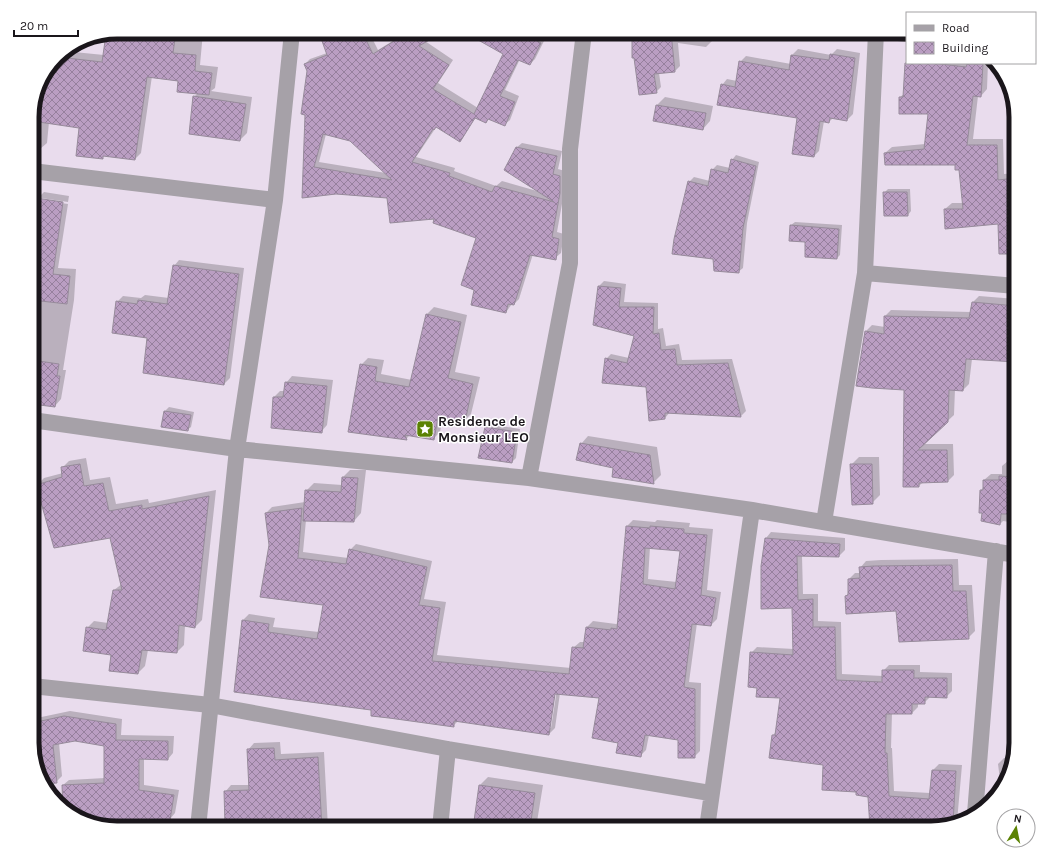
<svg xmlns="http://www.w3.org/2000/svg" width="1048" height="860" viewBox="0 0 1048 860" font-family="Karla,sans-serif">
	<style>
		.shadow { fill: #0003; fill-rule: evenodd }
		.building { fill: url(#building-cross-hatch); stroke: #978b9b; fill-rule: evenodd }
		.lines { fill: none; stroke-linecap: round; stroke-linejoin: round }
		.minor { stroke: #a6a1a8; stroke-width: 16 }
		.labels { text-anchor: middle; stroke-width: 3; stroke-linejoin: round; paint-order: stroke }
		.poi-label { font-size: 14px; font-weight: bold; fill: #1a161b; stroke: #fff; text-anchor: start }
		.rim { fill: none; stroke: #1a161b; stroke-width: 5 }
	</style>
	<defs>
		<pattern id="building-cross-hatch" width="8" height="8" patternUnits="userSpaceOnUse"><rect width="8" height="8" fill="#ba9ec2"/><path d="M0 0l8 8M0 8l8-8" fill="none" stroke="#96809d"/></pattern>
	</defs>
	<rect width="100%" height="100%" fill="#e9dced"/>
	<!-- shadow -->
	<path class="shadow" d="M 117,32 L 203,32 L 200,65 L 218,67 L 215,88 L 211,91 L 252,97 L 247,133 L 240,140 L 194,97 L 198,93 L 179,80 L 152,76 L 141,153 L 135,159 L 105,155 L 102,158 L 80,127 L 49,122 L 47,143 L 40,149 L 32,148 L 32,111 L 41,80 L 61,53 L 75,44 L 74,52 L 104,55 Z
		M 338,32 L 369,32 L 378,50 L 407,32 L 441,32 L 425,41 L 453,60 L 438,83 L 478,108 L 504,53 L 466,32 L 535,32 L 546,37 L 535,59 L 530,64 L 520,59 L 505,90 L 519,96 L 510,120 L 504,125 L 489,119 L 486,122 L 476,117 L 460,141 L 437,126 L 416,157 L 455,168 L 454,171 L 496,186 L 502,181 L 537,191 L 516,148 L 522,143 L 562,151 L 558,169 L 565,171 L 565,187 L 557,232 L 564,234 L 561,253 L 555,258 L 533,254 L 519,299 L 514,304 L 512,304 L 506,312 L 476,289 L 477,237 L 388,197 L 336,193 L 303,197 L 308,71 L 305,64 L 310,59 L 327,53 L 323,41 L 328,36 ZM 326,134 L 350,140 L 386,173 L 319,162 Z
		M 634,32 L 677,32 L 678,34 L 678,32 L 715,32 L 714,39 L 706,47 L 678,43 L 680,66 L 675,71 L 659,73 L 661,87 L 656,92 Z
		M 798,49 L 831,55 L 837,49 L 860,53 L 853,114 L 847,120 L 833,118 L 829,122 L 824,121 L 819,151 L 814,156 L 798,117 L 722,85 L 727,79 L 737,81 L 740,62 L 746,56 L 791,64 L 792,55 Z
		M 907,56 L 907,63 L 988,63 L 987,89 L 981,96 L 978,96 L 973,139 L 1003,139 L 1004,174 L 1016,173 L 1016,257 L 1013,257 L 1013,253 L 999,223 L 945,209 L 952,203 L 964,203 L 960,169 L 956,164 L 885,153 L 892,147 L 925,144 L 929,112 L 900,97 L 904,94 Z
		M 1008,82 L 1015,112 L 1001,88 Z
		M 665,97 L 713,106 L 710,121 L 703,129 L 654,120 L 657,105 Z
		M 736,155 L 759,162 L 747,223 L 743,268 L 738,272 L 714,258 L 689,182 L 694,177 L 710,181 L 712,170 L 717,165 L 730,168 L 732,160 Z
		M 888,189 L 910,189 L 911,211 L 908,215 L 884,193 Z
		M 44,192 L 69,196 L 68,202 L 41,198 L 41,200 L 68,204 L 58,268 L 76,269 L 74,300 L 63,370 L 66,370 L 61,399 L 55,406 L 32,402 L 32,251 L 37,199 Z
		M 795,222 L 842,225 L 840,255 L 837,258 L 806,241 L 791,225 Z
		M 179,260 L 244,268 L 230,378 L 224,384 L 148,337 L 117,302 L 123,296 L 141,298 L 145,295 L 169,298 L 174,266 Z
		M 604,281 L 626,284 L 624,302 L 658,303 L 658,329 L 663,328 L 666,346 L 679,344 L 682,360 L 732,359 L 746,411 L 741,416 L 670,412 L 665,418 L 647,386 L 606,359 L 611,354 L 629,358 L 635,335 L 599,286 Z
		M 979,296 L 1016,299 L 1016,361 L 972,359 L 969,384 L 963,390 L 955,389 L 954,415 L 923,444 L 953,444 L 954,475 L 948,481 L 923,482 L 919,486 L 905,389 L 866,331 L 872,325 L 885,327 L 885,316 L 891,310 L 971,312 L 973,302 Z
		M 434,307 L 467,315 L 455,372 L 480,377 L 471,414 L 464,421 L 443,417 L 440,432 L 433,439 L 410,435 L 406,439 L 361,365 L 368,358 L 384,360 L 381,374 L 412,380 L 427,314 Z
		M 292,376 L 333,380 L 327,425 L 321,432 L 274,397 L 280,391 L 285,391 L 286,383 Z
		M 169,407 L 194,412 L 191,427 L 187,430 L 163,426 L 165,411 Z
		M 489,424 L 520,429 L 516,458 L 512,462 L 486,427 Z
		M 588,436 L 657,447 L 661,475 L 653,483 L 581,444 Z
		M 859,457 L 879,457 L 880,495 L 872,503 L 851,465 Z
		M 86,458 L 90,480 L 110,477 L 116,504 L 148,499 L 149,503 L 216,490 L 202,620 L 195,627 L 185,625 L 184,645 L 177,652 L 148,650 L 145,666 L 138,673 L 112,654 L 87,628 L 94,621 L 108,623 L 114,590 L 122,584 L 111,536 L 37,485 L 44,478 L 63,473 L 62,468 L 69,461 Z
		M 1009,460 L 1016,460 L 1016,523 L 1003,521 L 1000,524 L 983,512 L 981,490 L 984,487 L 984,480 L 991,474 L 1002,474 L 1002,466 Z
		M 350,470 L 366,470 L 361,513 L 354,521 L 306,520 L 303,552 L 348,558 L 350,550 L 356,544 L 432,561 L 424,599 L 446,602 L 437,655 L 571,668 L 573,648 L 580,642 L 584,642 L 587,627 L 593,621 L 616,624 L 618,623 L 627,526 L 633,520 L 655,522 L 657,520 L 690,523 L 689,527 L 713,529 L 707,590 L 721,592 L 717,619 L 711,625 L 697,623 L 689,682 L 701,683 L 700,751 L 694,757 L 679,739 L 649,735 L 646,750 L 640,756 L 619,742 L 601,697 L 560,693 L 555,728 L 549,734 L 458,721 L 453,726 L 373,709 L 243,620 L 249,614 L 275,618 L 273,627 L 319,632 L 324,604 L 270,545 L 266,513 L 272,507 L 305,502 L 306,491 L 314,483 L 342,485 L 343,477 ZM 650,547 L 681,550 L 677,582 L 648,579 ZM 555,689 L 557,689 L 551,728 L 549,728 Z
		M 771,532 L 845,538 L 845,550 L 839,556 L 802,556 L 803,594 L 818,594 L 818,621 L 841,622 L 842,674 L 883,676 L 883,671 L 889,665 L 920,665 L 920,672 L 952,673 L 952,691 L 946,697 L 930,697 L 924,703 L 918,703 L 918,707 L 912,713 L 892,713 L 891,748 L 892,748 L 894,791 L 930,793 L 933,770 L 939,764 L 962,765 L 957,822 L 939,826 L 896,828 L 778,828 L 784,820 L 847,825 L 850,822 L 870,823 L 869,796 L 857,791 L 824,764 L 773,735 L 777,731 L 781,697 L 758,687 L 751,653 L 757,647 L 794,649 L 793,607 L 766,538 Z
		M 958,559 L 959,585 L 972,585 L 975,631 L 968,638 L 897,610 L 846,596 L 849,592 L 849,579 L 855,573 L 860,573 L 860,568 L 866,561 L 881,560 Z
		M 1016,639 L 1016,743 L 1014,754 L 1007,683 Z
		M 70,711 L 122,719 L 121,735 L 174,736 L 173,753 L 168,759 L 144,758 L 144,785 L 179,790 L 175,813 L 170,819 L 162,819 L 162,828 L 117,828 L 85,822 L 64,809 L 63,785 L 69,780 L 105,778 L 105,745 L 75,740 L 59,743 L 62,776 L 56,782 L 43,783 L 32,748 L 32,719 Z
		M 280,742 L 281,754 L 324,752 L 328,828 L 231,828 L 225,792 L 231,785 L 249,785 L 248,750 L 254,743 Z
		M 1013,757 L 1010,775 L 1001,788 L 998,764 L 1004,758 Z
		M 488,777 L 543,785 L 536,828 L 479,828 L 480,821 L 475,821 L 480,785 Z"/>
	<!-- building -->
	<path class="building" d="M 117,32 L 176,32 L 173,53 L 196,55 L 195,71 L 212,73 L 209,95 L 177,92 L 178,81 L 147,77 L 135,160 L 103,156 L 103,159 L 76,156 L 79,128 L 32,121 L 32,111 L 41,80 L 58,57 L 102,62 L 106,34 Z
		M 345,32 L 362,32 L 373,54 L 409,32 L 443,32 L 419,46 L 449,65 L 433,89 L 474,114 L 503,54 L 464,32 L 520,32 L 541,43 L 530,65 L 518,60 L 500,96 L 515,102 L 505,126 L 488,119 L 486,123 L 475,118 L 460,142 L 436,127 L 434,130 L 433,129 L 412,162 L 450,173 L 449,176 L 492,192 L 495,186 L 554,202 L 504,170 L 516,147 L 557,156 L 553,174 L 560,176 L 560,193 L 552,237 L 559,239 L 556,260 L 530,255 L 514,305 L 508,304 L 506,313 L 471,305 L 474,290 L 461,285 L 476,238 L 433,223 L 434,219 L 390,223 L 387,198 L 336,194 L 302,198 L 305,115 L 301,114 L 307,71 L 304,64 L 327,55 L 322,41 ZM 323,134 L 350,141 L 392,180 L 314,167 Z
		M 632,32 L 671,32 L 675,72 L 654,74 L 657,93 L 639,95 L 634,58 L 632,58 Z
		M 830,54 L 855,58 L 847,121 L 830,118 L 829,123 L 820,121 L 814,157 L 792,154 L 797,118 L 717,105 L 721,84 L 735,87 L 739,61 L 789,70 L 791,55 L 829,60 Z
		M 905,63 L 932,63 L 966,67 L 967,64 L 983,64 L 981,97 L 973,96 L 967,145 L 997,145 L 998,180 L 1016,178 L 1016,254 L 999,254 L 998,224 L 945,229 L 944,209 L 963,209 L 959,170 L 955,170 L 955,165 L 885,165 L 884,153 L 924,149 L 928,114 L 899,114 L 899,97 L 903,97 Z
		M 193,96 L 246,104 L 240,141 L 189,134 Z
		M 656,105 L 706,113 L 703,130 L 653,121 Z
		M 731,159 L 756,166 L 743,228 L 739,273 L 714,271 L 713,259 L 672,254 L 674,239 L 688,181 L 708,186 L 711,169 L 728,173 Z
		M 883,192 L 907,192 L 908,216 L 884,216 Z
		M 36,198 L 63,202 L 53,274 L 70,276 L 67,304 L 32,300 L 32,199 Z
		M 790,225 L 839,229 L 837,259 L 805,257 L 805,242 L 789,241 Z
		M 173,265 L 239,274 L 224,385 L 143,373 L 147,338 L 112,333 L 116,301 L 137,304 L 138,300 L 167,304 Z
		M 598,286 L 621,288 L 619,307 L 654,307 L 653,334 L 659,333 L 661,350 L 675,349 L 677,365 L 728,363 L 741,417 L 665,413 L 665,419 L 649,421 L 646,387 L 602,383 L 605,358 L 627,363 L 634,336 L 593,325 Z
		M 972,302 L 1016,306 L 1016,362 L 966,359 L 963,391 L 949,390 L 948,422 L 918,450 L 947,450 L 948,482 L 919,483 L 919,487 L 903,487 L 904,390 L 872,388 L 856,386 L 865,331 L 884,334 L 884,316 L 969,318 Z
		M 426,314 L 461,322 L 448,378 L 473,384 L 465,422 L 438,417 L 434,440 L 405,435 L 407,440 L 348,432 L 360,364 L 377,367 L 375,381 L 409,387 Z
		M 32,360 L 59,364 L 57,376 L 60,376 L 55,407 L 32,404 Z
		M 285,382 L 327,386 L 322,433 L 271,428 L 273,397 L 283,397 Z
		M 164,411 L 191,415 L 188,431 L 161,427 Z
		M 485,427 L 517,432 L 512,463 L 478,458 Z
		M 580,443 L 650,455 L 654,484 L 612,477 L 613,468 L 576,460 Z
		M 80,464 L 84,486 L 103,483 L 109,511 L 142,505 L 142,509 L 209,496 L 195,628 L 179,625 L 177,653 L 142,650 L 138,674 L 109,671 L 111,655 L 83,651 L 86,627 L 106,630 L 113,590 L 122,590 L 110,538 L 54,548 L 36,485 L 62,477 L 61,467 Z
		M 850,464 L 872,464 L 873,504 L 852,505 Z
		M 999,476 L 1016,477 L 1016,514 L 1001,514 L 1000,525 L 981,521 L 982,513 L 979,513 L 980,490 L 983,490 L 983,480 L 999,480 Z
		M 342,477 L 358,478 L 354,522 L 303,521 L 305,490 L 341,492 Z
		M 302,508 L 298,558 L 346,564 L 349,549 L 427,567 L 419,605 L 440,608 L 432,661 L 569,674 L 572,647 L 583,648 L 586,627 L 611,630 L 611,628 L 617,629 L 626,526 L 650,528 L 650,526 L 684,529 L 684,533 L 707,535 L 701,595 L 716,598 L 711,626 L 692,624 L 684,687 L 695,689 L 695,758 L 678,758 L 678,740 L 645,735 L 641,757 L 616,753 L 618,743 L 592,738 L 599,698 L 555,694 L 549,735 L 454,721 L 454,727 L 389,718 L 371,716 L 371,710 L 234,692 L 242,620 L 269,624 L 268,632 L 317,639 L 323,605 L 260,597 L 269,545 L 265,513 ZM 645,548 L 680,551 L 675,589 L 643,584 Z
		M 765,538 L 840,544 L 839,557 L 797,556 L 798,600 L 813,599 L 813,627 L 835,627 L 836,680 L 882,682 L 882,670 L 914,670 L 914,678 L 947,678 L 947,698 L 925,697 L 925,704 L 912,704 L 912,714 L 886,714 L 885,753 L 887,753 L 889,796 L 929,799 L 932,770 L 956,771 L 953,823 L 931,828 L 870,828 L 868,797 L 856,795 L 856,792 L 822,790 L 823,765 L 769,758 L 772,735 L 775,735 L 780,698 L 756,697 L 757,688 L 748,687 L 750,652 L 793,655 L 792,608 L 761,609 L 761,566 Z
		M 952,565 L 953,591 L 966,591 L 969,639 L 899,642 L 896,611 L 846,614 L 845,596 L 848,595 L 848,579 L 860,578 L 859,567 L 874,566 Z
		M 64,716 L 116,724 L 116,740 L 168,741 L 168,760 L 139,759 L 139,790 L 174,795 L 170,820 L 157,820 L 157,828 L 117,828 L 85,822 L 63,808 L 62,785 L 104,783 L 104,746 L 75,741 L 53,745 L 57,783 L 43,784 L 32,748 L 32,723 Z
		M 274,748 L 275,760 L 318,757 L 322,828 L 230,828 L 230,825 L 225,825 L 224,791 L 249,790 L 247,749 Z
		M 479,785 L 535,793 L 530,828 L 517,828 L 474,821 Z"/>
	<g class="lines">
		<!-- minor -->
		<path class="minor" d="M 890,32 L 907,34
			M 32,171 L 275,200
			M 865,273 L 1016,286
			M 32,420 L 237,449 L 529,478 L 752,510 L 1016,555
			M 529,478 L 570,263 L 570,149 L 584,32
			M 824,522 L 865,273 L 876,32
			M 32,686 L 210,705 L 448,749 L 710,793
			M 975,814 L 996,551
			M 198,828 L 237,449 L 275,200 L 292,32
			M 440,828 L 448,749
			M 707,828 L 752,510"/>
	</g>
	<!-- icons -->
	<defs>
		<symbol id="sight-square" viewBox="-11 -11 22 22"><rect x="-9" y="-9" width="18" height="18" rx="4" fill="#5b8203" stroke="#fff"/><path d="M0-6L1.8-2.2L6-1.7L2.9 1.2L3.7 5.4L0 3.3L-3.7 5.4L-2.9 1.2L-6-1.7L-1.8-2.2Z" fill="#fff"/></symbol>
	</defs>
	<g fill-rule="evenodd">
		<use href="#sight-square" x="415" y="419" width="20" height="20"/>
	</g>
	<g class="labels">
		<!-- poi labels -->
		<g class="poi-label">
			<text x="438" y="426">Residence de<tspan x="438" dy="16">Monsieur LEO</tspan></text>
		</g>
	</g>
	<!-- crop -->
	<path d="M0 0H1048V860H0ZM117 39H931A78 78 0 0 1 1009 117V743A78 78 0 0 1 931 821H117A78 78 0 0 1 39 743V117A78 78 0 0 1 117 39Z" fill="#fff" fill-rule="evenodd"/>
	<path class="rim" d="M117 39H931A78 78 0 0 1 1009 117V743A78 78 0 0 1 931 821H117A78 78 0 0 1 39 743V117A78 78 0 0 1 117 39Z"/>
	<!-- legend -->
	<rect x="906" y="12" width="130" height="52" fill="#ffffff" stroke="#a3a2a4"/>
	<rect x="914" y="25" width="20" height="6" fill="#a6a1a8" stroke="#a3a2a4"/>
	<text x="942" y="32" font-size="12" fill="#1a161b">Road</text>
	<rect x="914" y="42" width="20" height="12" fill="url(#building-cross-hatch)" stroke="#a3a2a4"/>
	<text x="942" y="52" font-size="12" fill="#1a161b">Building</text>
	<!-- north arrow -->
	<g transform="translate(1016 828) rotate(10)"><circle r="19" fill="#ffffff" stroke="#a3a2a4"/>
	<path d="M0-3L7 15L0 10L-7 15Z" fill="#5b8203"/>
	<text y="-6" font-size="11" font-weight="bold" text-anchor="middle" fill="#1a161b">N</text>
	</g>
	<!-- scale -->
	<path d="M14 30v6h64v-6" fill="none" stroke="#1a161b" stroke-width="2"/>
	<text x="20" y="30" font-size="12" fill="#1a161b" stroke="#ffffff" stroke-width="3" paint-order="stroke">20 m</text>
</svg>
